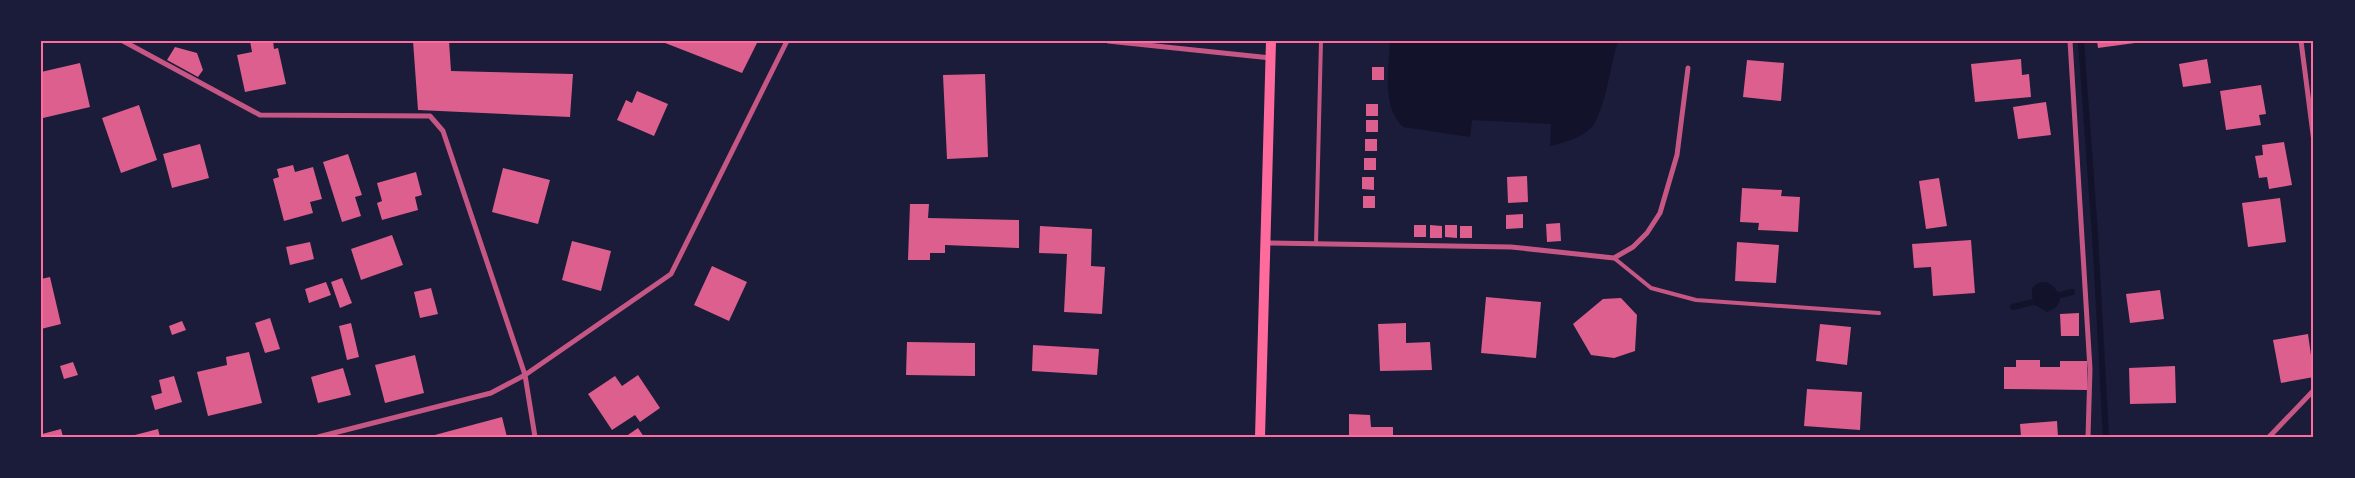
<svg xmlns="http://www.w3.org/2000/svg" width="2355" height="478" viewBox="0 0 2355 478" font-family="'DejaVu Sans',sans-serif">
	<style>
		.water { fill: #12122b }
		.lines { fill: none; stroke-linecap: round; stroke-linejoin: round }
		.stream { stroke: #12122b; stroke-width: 6 }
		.building { fill: #dd5f8e }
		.service { stroke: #c65784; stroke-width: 4 }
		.minor { stroke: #c65784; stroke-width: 5 }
		.secondary { stroke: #ff6b9d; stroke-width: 10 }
		.neatline { fill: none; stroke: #ff6b9d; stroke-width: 2 }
	</style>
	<rect width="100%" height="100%" fill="#1b1b3a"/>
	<!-- water -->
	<path class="water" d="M 1390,41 L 1618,41 C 1611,63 1605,110 1592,127 C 1582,138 1563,143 1550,146 L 1551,124 L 1472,120 L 1470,137 L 1403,127 C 1381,106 1389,69 1390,41 Z
		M 2047,282 C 2061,290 2066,305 2047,312 L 2035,305 L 2032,296 L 2032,288 L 2038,283 Z"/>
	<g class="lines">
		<!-- stream -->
		<path class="stream" d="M 2081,41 L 2095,235 L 2106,437
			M 2053,297 L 2072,292
			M 2013,307 L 2041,300"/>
	</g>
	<!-- building -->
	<path class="building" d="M 250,41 L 273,41 L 274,49 L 278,48 L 286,84 L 245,92 L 237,55 L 252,52 Z
		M 413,41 L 449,41 L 451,71 L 573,74 L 570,117 L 418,110 Z
		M 660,41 L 758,41 L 742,73 Z
		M 2097,41 L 2135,41 L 2135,43 L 2098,48 Z
		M 175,47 L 197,53 L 203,70 L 198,77 L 167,60 Z
		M 2021,59 L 2022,75 L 2029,74 L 2031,97 L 1975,102 L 1971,64 Z
		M 2207,59 L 2211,83 L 2183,87 L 2179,64 Z
		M 1747,60 L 1784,63 L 1781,101 L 1743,97 Z
		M 80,63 L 90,107 L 43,118 L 41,72 Z
		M 1372,67 L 1384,67 L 1384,80 L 1372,80 Z
		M 985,74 L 988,157 L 947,159 L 943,75 Z
		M 2261,85 L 2266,114 L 2259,115 L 2261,125 L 2226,130 L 2220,91 Z
		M 637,91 L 668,104 L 654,136 L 617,120 L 626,100 L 632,103 Z
		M 2046,102 L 2051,135 L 2018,139 L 2013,107 Z
		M 1366,104 L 1378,104 L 1378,116 L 1366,116 Z
		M 139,105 L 157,160 L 121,173 L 102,118 Z
		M 1366,120 L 1378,120 L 1378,132 L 1366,132 Z
		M 1365,139 L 1377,139 L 1377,151 L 1365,151 Z
		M 2284,142 L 2292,185 L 2269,189 L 2267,177 L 2259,178 L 2255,156 L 2263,155 L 2262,145 Z
		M 200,144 L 209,178 L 172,188 L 163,154 Z
		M 348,154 L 362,195 L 355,197 L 361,216 L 342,222 L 323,162 Z
		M 1364,158 L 1376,158 L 1376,170 L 1364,170 Z
		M 293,165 L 295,172 L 313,167 L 322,199 L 310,202 L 313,213 L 284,221 L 273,179 L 279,177 L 277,169 Z
		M 503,168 L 550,180 L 538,224 L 492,212 Z
		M 416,172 L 422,195 L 415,197 L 418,210 L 382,220 L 377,203 L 382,201 L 377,183 Z
		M 1527,176 L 1528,202 L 1508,203 L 1507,177 Z
		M 1362,177 L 1374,177 L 1374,190 L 1362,189 Z
		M 1939,178 L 1947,226 L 1926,229 L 1919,181 Z
		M 1742,188 L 1782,190 L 1781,196 L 1800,197 L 1798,232 L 1758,230 L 1759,223 L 1740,222 Z
		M 1363,196 L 1375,196 L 1375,208 L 1363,208 Z
		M 2280,198 L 2286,242 L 2248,247 L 2242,203 Z
		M 910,204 L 929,204 L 928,218 L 1019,220 L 1019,248 L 945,245 L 945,253 L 930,253 L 930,260 L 908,260 Z
		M 1523,214 L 1523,228 L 1506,229 L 1506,215 Z
		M 1560,223 L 1561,241 L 1547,242 L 1546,224 Z
		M 1414,225 L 1426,225 L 1426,237 L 1414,237 Z
		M 1430,225 L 1442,226 L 1442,238 L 1430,238 Z
		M 1445,225 L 1457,225 L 1457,238 L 1445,237 Z
		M 1040,226 L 1092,229 L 1091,266 L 1105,267 L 1102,314 L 1064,312 L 1067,254 L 1039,253 Z
		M 1460,226 L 1472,226 L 1472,238 L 1460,238 Z
		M 392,235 L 403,265 L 361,280 L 351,249 Z
		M 1971,240 L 1975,293 L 1933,296 L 1931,267 L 1914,268 L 1912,244 Z
		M 572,241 L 611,251 L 601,291 L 562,280 Z
		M 310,242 L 314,259 L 290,265 L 286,247 Z
		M 1737,242 L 1779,245 L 1776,283 L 1735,281 Z
		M 712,266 L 747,282 L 729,321 L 694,305 Z
		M 50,277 L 61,324 L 41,329 L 41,279 Z
		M 342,278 L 352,303 L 340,308 L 331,282 Z
		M 326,282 L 331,295 L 309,303 L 305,289 Z
		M 431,288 L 438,314 L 420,318 L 414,292 Z
		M 2160,290 L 2164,319 L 2130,323 L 2126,294 Z
		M 1486,297 L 1541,302 L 1536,358 L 1481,353 Z
		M 1621,298 L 1637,315 L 1635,351 L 1614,358 L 1591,355 L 1573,324 L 1603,299 Z
		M 2079,313 L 2079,336 L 2061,336 L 2060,314 Z
		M 270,318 L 280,349 L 265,353 L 255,323 Z
		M 182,321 L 186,330 L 172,335 L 169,326 Z
		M 351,323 L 359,357 L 347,360 L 339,326 Z
		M 1406,323 L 1406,343 L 1430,342 L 1432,370 L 1380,371 L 1378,324 Z
		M 1820,324 L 1851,327 L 1847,365 L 1816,361 Z
		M 2308,334 L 2314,377 L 2281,383 L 2273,340 Z
		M 907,342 L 975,343 L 975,376 L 906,375 Z
		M 1033,345 L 1099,349 L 1097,375 L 1032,371 Z
		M 249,352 L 262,403 L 208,416 L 197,372 L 227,365 L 226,357 Z
		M 415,355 L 424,393 L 385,403 L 375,365 Z
		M 2016,360 L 2040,360 L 2040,367 L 2060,367 L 2060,361 L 2087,361 L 2087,390 L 2004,389 L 2004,367 L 2016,367 Z
		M 73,362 L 78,375 L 64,379 L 60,366 Z
		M 2175,366 L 2176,403 L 2130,404 L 2129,368 Z
		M 343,368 L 351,395 L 318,403 L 311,377 Z
		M 638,375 L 660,408 L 640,422 L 635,415 L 612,430 L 588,394 L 615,376 L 622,386 Z
		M 174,376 L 182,402 L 155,410 L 151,396 L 162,393 L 159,380 Z
		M 1807,389 L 1862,392 L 1860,430 L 1804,426 Z
		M 1349,414 L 1370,415 L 1371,427 L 1393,427 L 1393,437 L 1349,437 Z
		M 502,417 L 507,437 L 431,437 L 431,436 Z
		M 2057,421 L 2058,437 L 2021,437 L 2020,424 Z
		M 638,428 L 644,437 L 625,437 Z
		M 61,429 L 63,437 L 43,437 L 42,434 Z
		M 158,429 L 160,437 L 131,437 L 131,436 Z"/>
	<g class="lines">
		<!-- service -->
		<path class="service" d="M 1316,244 L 1321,41
			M 1614,258 L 1651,288 L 1696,300 L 1879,313"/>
		<!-- minor -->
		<path class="minor" d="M 123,41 L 260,115 L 430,116 L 443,131 L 525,375 L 535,437
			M 1108,41 L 1271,58
			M 2070,41 L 2090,369 L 2088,437
			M 2301,41 L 2314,142
			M 1266,243 L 1511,247 L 1614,258 L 1633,247 L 1647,233 L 1660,213 L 1677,155 L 1688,68
			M 318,437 L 491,393 L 525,375 L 671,274 L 787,41
			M 2269,437 L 2314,390"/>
		<!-- secondary -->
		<path class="secondary" d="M 1260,437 L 1271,41"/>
	</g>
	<!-- border -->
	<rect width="2355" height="478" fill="none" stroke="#1b1b3a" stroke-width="85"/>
	<rect x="42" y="42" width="2270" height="394" class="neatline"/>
</svg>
